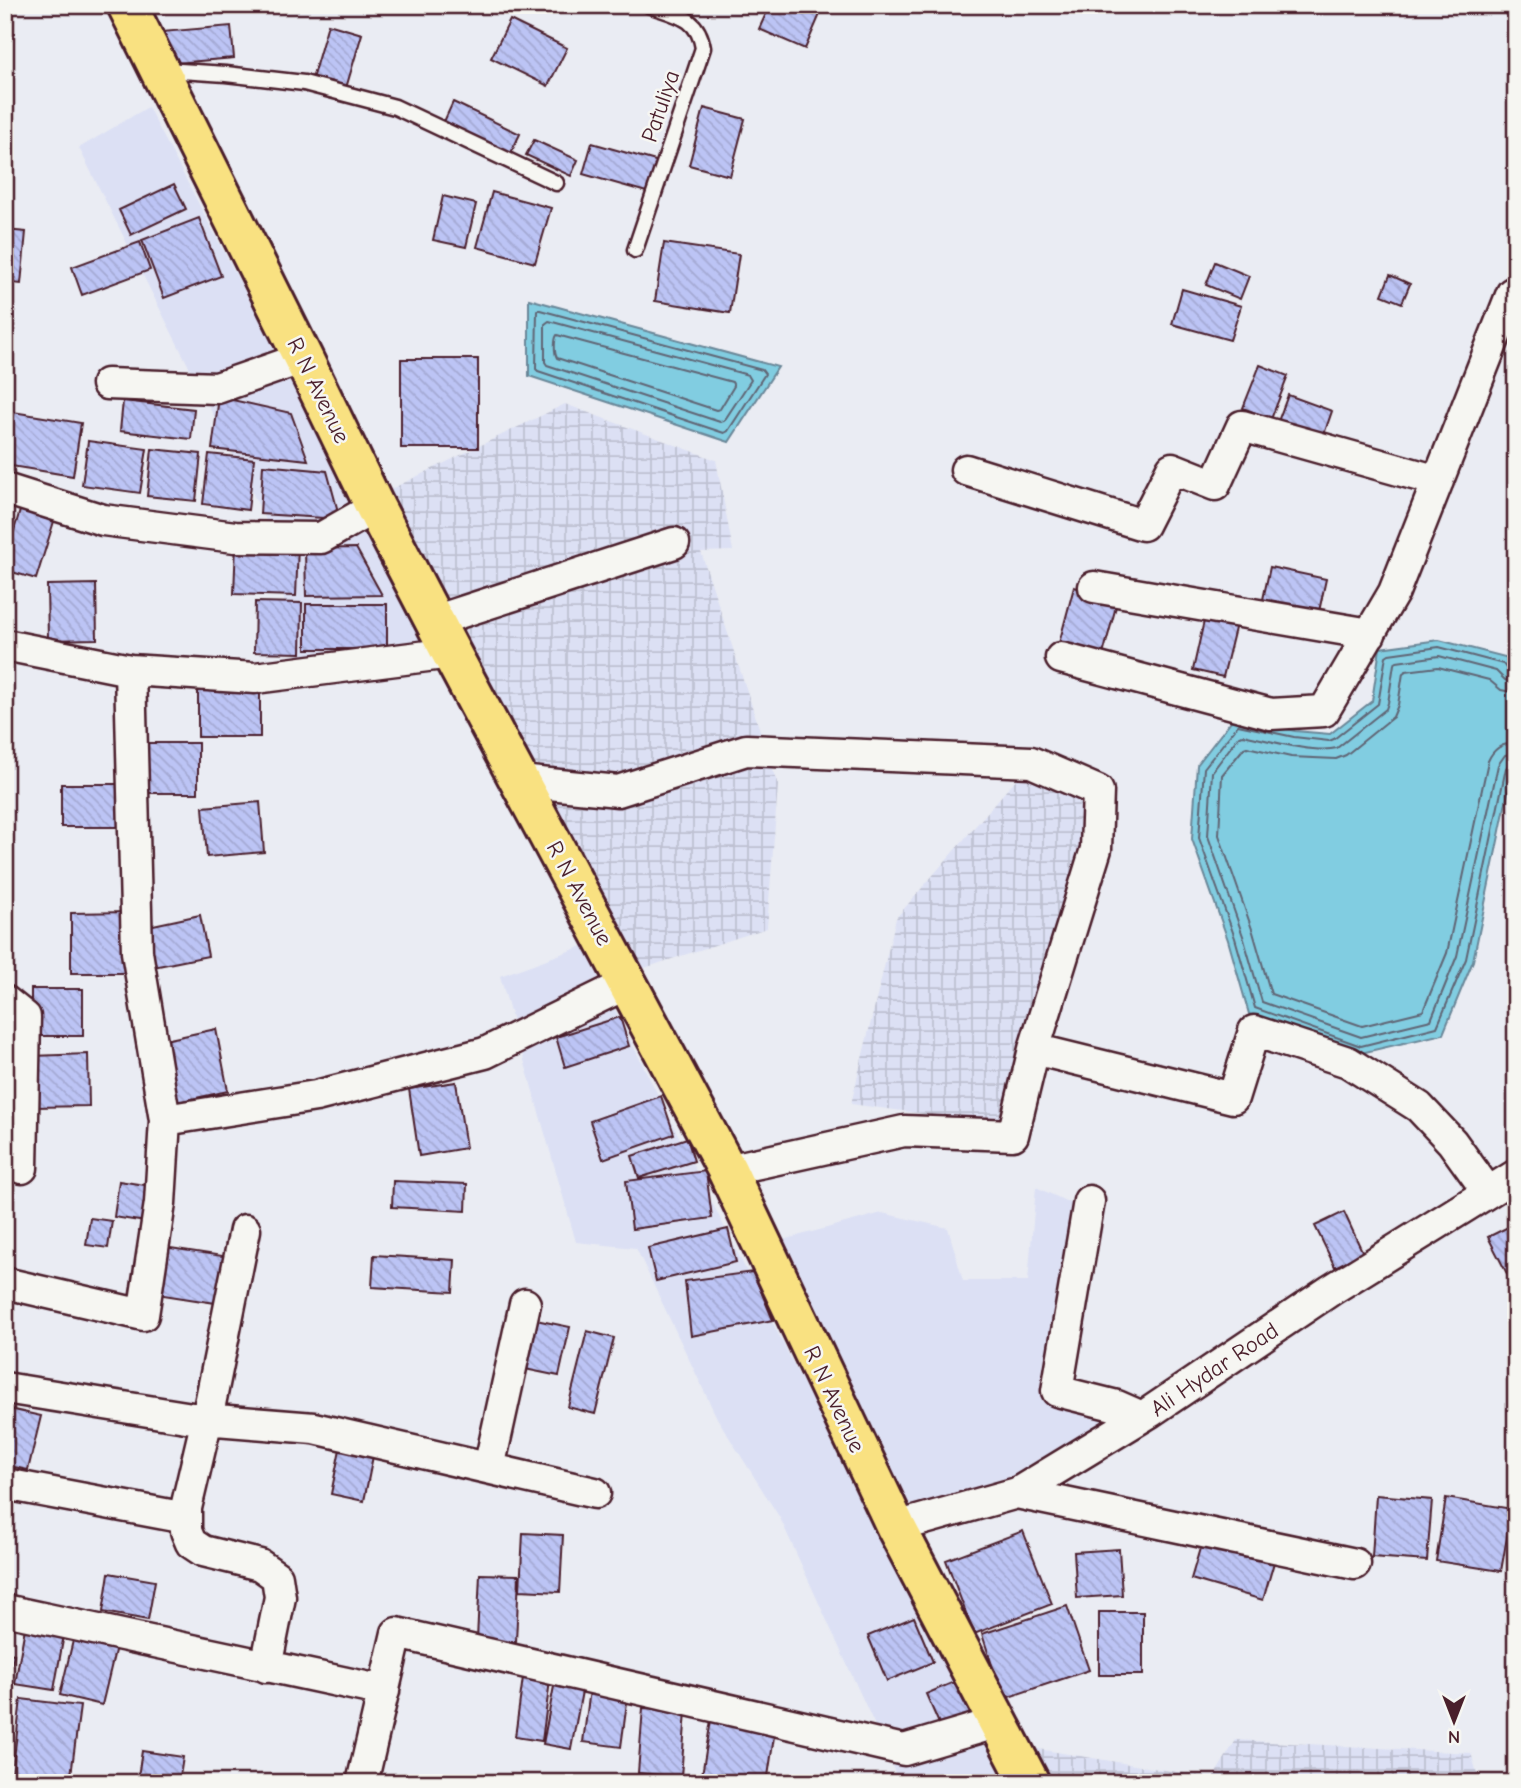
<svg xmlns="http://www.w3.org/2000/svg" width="1521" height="1788" viewBox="0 0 1521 1788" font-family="'Comic Neue',sans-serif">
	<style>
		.built { fill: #dce0f4 }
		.industrial { fill: url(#industrial-grid) }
		.water { fill: #81cde1; stroke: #6b8798; stroke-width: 2 }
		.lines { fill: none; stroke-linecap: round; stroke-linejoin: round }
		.shore { stroke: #606574; stroke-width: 2 }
		.building { fill: url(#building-back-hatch); stroke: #4a1f2b; stroke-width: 2 }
		.service-casing { stroke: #4a1f2b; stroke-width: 19 }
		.minor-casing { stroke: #4a1f2b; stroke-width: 35 }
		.primary-casing { stroke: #4a1f2b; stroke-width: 44 }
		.service { stroke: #f6f6f2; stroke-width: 14 }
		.minor { stroke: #f6f6f2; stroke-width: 30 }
		.primary { stroke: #f9e181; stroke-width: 38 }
		.labels { text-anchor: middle; stroke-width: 5; stroke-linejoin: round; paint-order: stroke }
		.street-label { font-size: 23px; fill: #4a1f2b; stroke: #f6f6f2 }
	</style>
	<defs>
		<pattern id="industrial-grid" width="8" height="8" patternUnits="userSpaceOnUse" patternTransform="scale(1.75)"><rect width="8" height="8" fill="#dce0f4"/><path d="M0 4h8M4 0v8" fill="none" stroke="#bec0d1"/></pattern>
		<pattern id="building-back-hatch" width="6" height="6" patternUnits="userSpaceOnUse" patternTransform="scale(1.75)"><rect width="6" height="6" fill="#bcc4f5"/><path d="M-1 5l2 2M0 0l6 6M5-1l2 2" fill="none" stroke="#a3a8d2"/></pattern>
	</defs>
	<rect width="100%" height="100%" fill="#eaecf3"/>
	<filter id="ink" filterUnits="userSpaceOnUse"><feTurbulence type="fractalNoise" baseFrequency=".0143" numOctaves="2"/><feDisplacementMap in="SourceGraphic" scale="14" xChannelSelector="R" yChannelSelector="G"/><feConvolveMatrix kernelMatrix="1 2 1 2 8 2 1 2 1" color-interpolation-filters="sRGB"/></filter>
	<g filter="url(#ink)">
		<!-- built -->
		<path class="built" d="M 148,107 L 286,370 L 438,671 L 299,671 L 268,524 L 79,148 Z
			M 583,946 L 802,1381 L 1008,1783 L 899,1783 L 882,1741 L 780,1518 L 717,1418 L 636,1248 L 576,1242 L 500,976 Z
			M 1036,1187 L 1072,1204 L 1047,1402 L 1113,1423 L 917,1525 L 764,1245 L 882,1213 L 948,1228 L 963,1281 L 1028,1281 Z"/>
		<!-- industrial -->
		<path class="industrial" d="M 565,404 L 716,460 L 733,551 L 701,552 L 778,785 L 767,928 L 635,971 L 377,496 Z
			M 1023,771 L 1085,800 L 1085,846 L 1005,1125 L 851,1104 L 896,918 Z
			M 1236,1740 L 1471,1753 L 1480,1783 L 1049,1783 L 1032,1748 L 1213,1778 Z"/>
		<!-- water -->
		<path class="water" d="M 529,299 L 778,367 L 729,442 L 529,376 Z
			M 1439,640 L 1509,658 L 1516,675 L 1516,754 L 1473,961 L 1443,1034 L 1361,1053 L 1249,1014 L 1228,940 L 1192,839 L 1197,765 L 1234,717 L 1295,731 L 1330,734 L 1372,701 L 1380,648 Z"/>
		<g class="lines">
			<!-- shore -->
			<path class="shore" d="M 537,310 L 540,310 L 762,370 L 765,374 L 728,431 L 724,433 L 538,371 L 536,369 Z
				M 549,321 L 748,375 L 751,380 L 724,421 L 720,422 L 547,365 L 545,362 L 545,324 Z
				M 557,335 L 732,382 L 734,386 L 720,409 L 716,410 L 557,358 C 554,353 554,340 557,335 Z
				M 1516,674 L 1509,672 L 1503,664 L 1439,647 L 1389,654 L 1386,656 L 1378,704 L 1334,739 L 1329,741 L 1294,737 L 1238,725 L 1204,768 L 1199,838 L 1235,938 L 1255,1008 L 1361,1046 L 1437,1027 L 1466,959 L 1506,768 L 1510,763 L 1516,762
				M 1516,683 L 1505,680 L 1496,671 L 1439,656 L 1397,662 L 1394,664 L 1388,703 L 1386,709 L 1337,748 C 1314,754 1267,740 1243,735 L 1239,736 L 1212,772 L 1208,836 L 1243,936 L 1262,1002 L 1361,1037 L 1431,1020 L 1457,956 L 1498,765 L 1505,755 L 1516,753
				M 1516,693 L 1501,690 L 1489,680 L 1438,667 L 1406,671 L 1403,673 L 1398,705 L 1393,717 L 1346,755 L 1336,759 L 1291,757 L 1247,747 L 1244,748 L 1222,775 L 1219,835 L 1253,932 L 1271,994 L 1362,1026 L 1423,1011 L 1447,953 L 1488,761 C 1493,749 1502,743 1516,743"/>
		</g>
		<!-- building -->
		<path class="building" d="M 770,5 L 824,5 L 805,49 L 759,29 Z
			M 510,20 L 567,48 L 548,86 L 491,58 Z
			M 328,24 L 362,34 L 346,88 L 312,79 Z
			M 231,26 L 234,58 L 176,63 L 161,32 Z
			M 453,102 L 520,134 L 509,157 L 442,126 Z
			M 704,108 L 745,119 L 730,176 L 689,165 Z
			M 534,140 L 578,160 L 571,176 L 526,155 Z
			M 592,143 L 659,162 L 650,193 L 583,174 Z
			M 174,184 L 186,209 L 131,235 L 119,210 Z
			M 492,192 L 551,208 L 535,263 L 477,247 Z
			M 443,196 L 476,204 L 466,247 L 433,240 Z
			M 199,218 L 221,276 L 164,298 L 142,240 Z
			M 5,230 L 26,232 L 21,284 L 5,282 Z
			M 140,242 L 150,270 L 82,295 L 72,267 Z
			M 664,243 L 739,254 L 730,313 L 655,301 Z
			M 1215,262 L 1249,276 L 1240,299 L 1206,285 Z
			M 1390,275 L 1410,284 L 1402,303 L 1382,295 Z
			M 1182,289 L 1241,306 L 1230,340 L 1172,324 Z
			M 401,359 L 478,359 L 478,448 L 401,448 Z
			M 1260,365 L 1288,376 L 1271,419 L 1243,408 Z
			M 1288,395 L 1332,411 L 1322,440 L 1277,424 Z
			M 219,397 L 291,413 L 308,460 L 212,449 Z
			M 123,401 L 194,409 L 191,439 L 120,431 Z
			M 13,412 L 81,423 L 73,476 L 5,465 Z
			M 88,441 L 147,449 L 140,493 L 82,485 Z
			M 152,449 L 201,454 L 196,501 L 147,496 Z
			M 209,454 L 254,459 L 248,510 L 203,504 Z
			M 263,465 L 327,471 L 340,519 L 260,514 Z
			M 22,504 L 56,515 L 36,579 L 5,570 L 5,560 Z
			M 236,543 L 298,545 L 296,596 L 234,594 Z
			M 356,548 L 382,595 L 306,596 L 305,549 Z
			M 1270,567 L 1326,579 L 1318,616 L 1262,604 Z
			M 96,584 L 97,639 L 48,640 L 47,585 Z
			M 1074,587 L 1118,599 L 1101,662 L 1057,651 Z
			M 255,602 L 302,603 L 301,653 L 254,652 Z
			M 306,604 L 387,604 L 387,649 L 306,649 Z
			M 1206,612 L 1237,620 L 1223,677 L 1193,670 Z
			M 198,684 L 260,684 L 260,737 L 198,737 Z
			M 143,743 L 198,743 L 198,793 L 143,793 Z
			M 61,784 L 125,784 L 125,827 L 61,827 Z
			M 260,802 L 264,852 L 207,857 L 203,807 Z
			M 129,912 L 129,973 L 71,973 L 71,913 Z
			M 200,915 L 208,956 L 148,968 L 139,928 Z
			M 31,989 L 83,989 L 83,1036 L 31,1036 Z
			M 5,1015 L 18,1015 L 18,1053 L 5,1053 Z
			M 620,1017 L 629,1046 L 565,1067 L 556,1037 Z
			M 216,1029 L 228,1091 L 173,1103 L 160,1041 Z
			M 88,1054 L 89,1106 L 34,1107 L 32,1056 Z
			M 5,1060 L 14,1060 L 12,1104 L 5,1103 Z
			M 456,1082 L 466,1148 L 419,1156 L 409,1089 Z
			M 661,1096 L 674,1134 L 603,1159 L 590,1121 Z
			M 687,1138 L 694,1161 L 639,1178 L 632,1156 Z
			M 706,1171 L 712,1218 L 632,1229 L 626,1181 Z
			M 119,1181 L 158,1187 L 152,1223 L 114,1217 Z
			M 393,1181 L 467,1184 L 466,1211 L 392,1207 Z
			M 1344,1212 L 1363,1253 L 1335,1267 L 1315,1226 Z
			M 90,1218 L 112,1221 L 108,1248 L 86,1245 Z
			M 1516,1223 L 1516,1291 L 1488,1237 Z
			M 728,1229 L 736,1262 L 656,1281 L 648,1248 Z
			M 164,1247 L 229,1257 L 222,1304 L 157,1294 Z
			M 374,1255 L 455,1260 L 453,1292 L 372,1287 Z
			M 753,1272 L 773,1320 L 691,1336 L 685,1281 Z
			M 531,1319 L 570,1327 L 559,1376 L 520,1368 Z
			M 587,1331 L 614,1338 L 595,1414 L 568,1407 Z
			M 5,1408 L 41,1416 L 28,1470 L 5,1465 Z
			M 342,1439 L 375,1446 L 364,1501 L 331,1494 Z
			M 1376,1495 L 1432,1500 L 1427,1561 L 1372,1557 Z
			M 1446,1498 L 1512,1509 L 1501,1571 L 1436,1561 Z
			M 1023,1531 L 1052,1604 L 974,1634 L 946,1560 Z
			M 523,1533 L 563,1535 L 560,1592 L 520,1590 Z
			M 1203,1538 L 1275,1559 L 1263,1600 L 1191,1579 Z
			M 1119,1549 L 1122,1595 L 1077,1598 L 1074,1552 Z
			M 109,1573 L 155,1581 L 148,1620 L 103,1612 Z
			M 480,1574 L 519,1575 L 516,1642 L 477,1640 Z
			M 1067,1606 L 1089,1670 L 1003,1699 L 982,1634 Z
			M 1099,1612 L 1143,1612 L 1143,1675 L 1099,1675 Z
			M 914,1617 L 933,1662 L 887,1681 L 868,1636 Z
			M 26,1622 L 65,1629 L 54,1690 L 15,1684 Z
			M 76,1628 L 118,1638 L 102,1705 L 60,1695 Z
			M 5,1652 L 14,1654 L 8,1684 L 5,1683 Z
			M 524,1670 L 551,1673 L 542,1741 L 515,1737 Z
			M 961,1679 L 979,1720 L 944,1735 L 926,1694 Z
			M 555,1681 L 583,1686 L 571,1749 L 543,1744 Z
			M 5,1688 L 13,1689 L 6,1723 L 5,1723 Z
			M 590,1690 L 628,1695 L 621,1747 L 583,1742 Z
			M 21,1699 L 80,1706 L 70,1783 L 11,1783 Z
			M 643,1708 L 686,1711 L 681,1777 L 638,1773 Z
			M 711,1720 L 775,1730 L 767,1783 L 749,1783 L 702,1775 Z
			M 142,1751 L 183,1757 L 179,1783 L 137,1783 Z
			M 1003,1778 L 1004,1783 L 982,1783 Z"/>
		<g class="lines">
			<defs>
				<path id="service" d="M 165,70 L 226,74 L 304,83 L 395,107 L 556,183
					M 635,250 L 703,48 C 698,16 676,15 649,5"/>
				<path id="minor" d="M 107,384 L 217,388 L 303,358
					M 966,470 L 1143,525 L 1172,468 L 1215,485 L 1242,426 L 1438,481
					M 5,489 L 103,520 L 235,537 L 321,538 L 375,507
					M 1094,587 L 1370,634
					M 434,621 L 674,543
					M 5,645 L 130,670 L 255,678 L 451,653
					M 1061,658 L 1271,714 L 1324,711 L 1394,592 L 1512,293 L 1516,294
					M 520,781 L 618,791 L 746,750 L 1031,762 L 1098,791 L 1096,849 L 1034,1049 L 1013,1135 L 904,1131 L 727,1170
					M 5,1001 L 25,1017 L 22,1168
					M 1034,1049 L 1233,1098 L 1254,1031 L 1348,1062 L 1419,1107 L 1452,1142 L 1488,1192
					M 165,1120 L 316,1096 L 485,1053 L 628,983
					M 1089,1201 L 1057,1391 L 1117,1406 L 1142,1417
					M 245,1230 L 207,1419 L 186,1508 L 186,1531 L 191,1543 L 203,1551 L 260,1565 L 277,1577 L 280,1597 L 266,1667
					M 5,1283 L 143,1315 L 160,1203 L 165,1120 L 137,952 L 130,670
					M 5,1388 L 192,1418 L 314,1428 L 595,1493
					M 489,1468 L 525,1304
					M 5,1484 L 186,1518
					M 1017,1493 L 1355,1564
					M 896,1527 L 1017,1493 L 1150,1412 L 1331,1290 L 1516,1175
					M 5,1610 L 384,1691
					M 362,1783 L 397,1633 L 904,1750 L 999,1722"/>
				<path id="primary" d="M 127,5 L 303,358 L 375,507 L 451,653 L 727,1170 L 896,1527 L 1030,1783"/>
			</defs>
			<!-- service casing -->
			<use href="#service" class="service-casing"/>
			<!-- minor casing -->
			<use href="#minor" class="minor-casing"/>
			<!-- primary casing -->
			<use href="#primary" class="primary-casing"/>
			<!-- service -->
			<use href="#service" class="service"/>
			<!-- minor -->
			<use href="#minor" class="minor"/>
			<!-- primary -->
			<use href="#primary" class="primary"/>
		</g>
	</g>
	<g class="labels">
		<!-- street labels -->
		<g class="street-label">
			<text transform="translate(660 106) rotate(-71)" y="8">Patuliya</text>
			<text transform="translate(319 390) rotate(64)" y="8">R N Avenue</text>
			<text transform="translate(580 893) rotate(62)" y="8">R N Avenue</text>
			<text transform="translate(1214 1369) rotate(-34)" y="8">Ali Hydar Road</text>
			<text transform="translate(835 1399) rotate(65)" y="8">R N Avenue</text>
		</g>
	</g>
	<!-- margin -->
	<rect width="1521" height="1788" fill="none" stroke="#f6f6f2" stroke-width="28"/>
	<rect x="14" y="14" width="1493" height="1760" fill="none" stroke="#4a1f2b" stroke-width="2.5" filter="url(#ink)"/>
	<!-- north arrow -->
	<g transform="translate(1454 1721) rotate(180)" stroke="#f6f6f2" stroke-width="5" paint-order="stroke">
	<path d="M0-5L12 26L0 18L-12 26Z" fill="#4a1f2b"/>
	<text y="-10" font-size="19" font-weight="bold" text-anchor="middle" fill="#4a1f2b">N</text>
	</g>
</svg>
